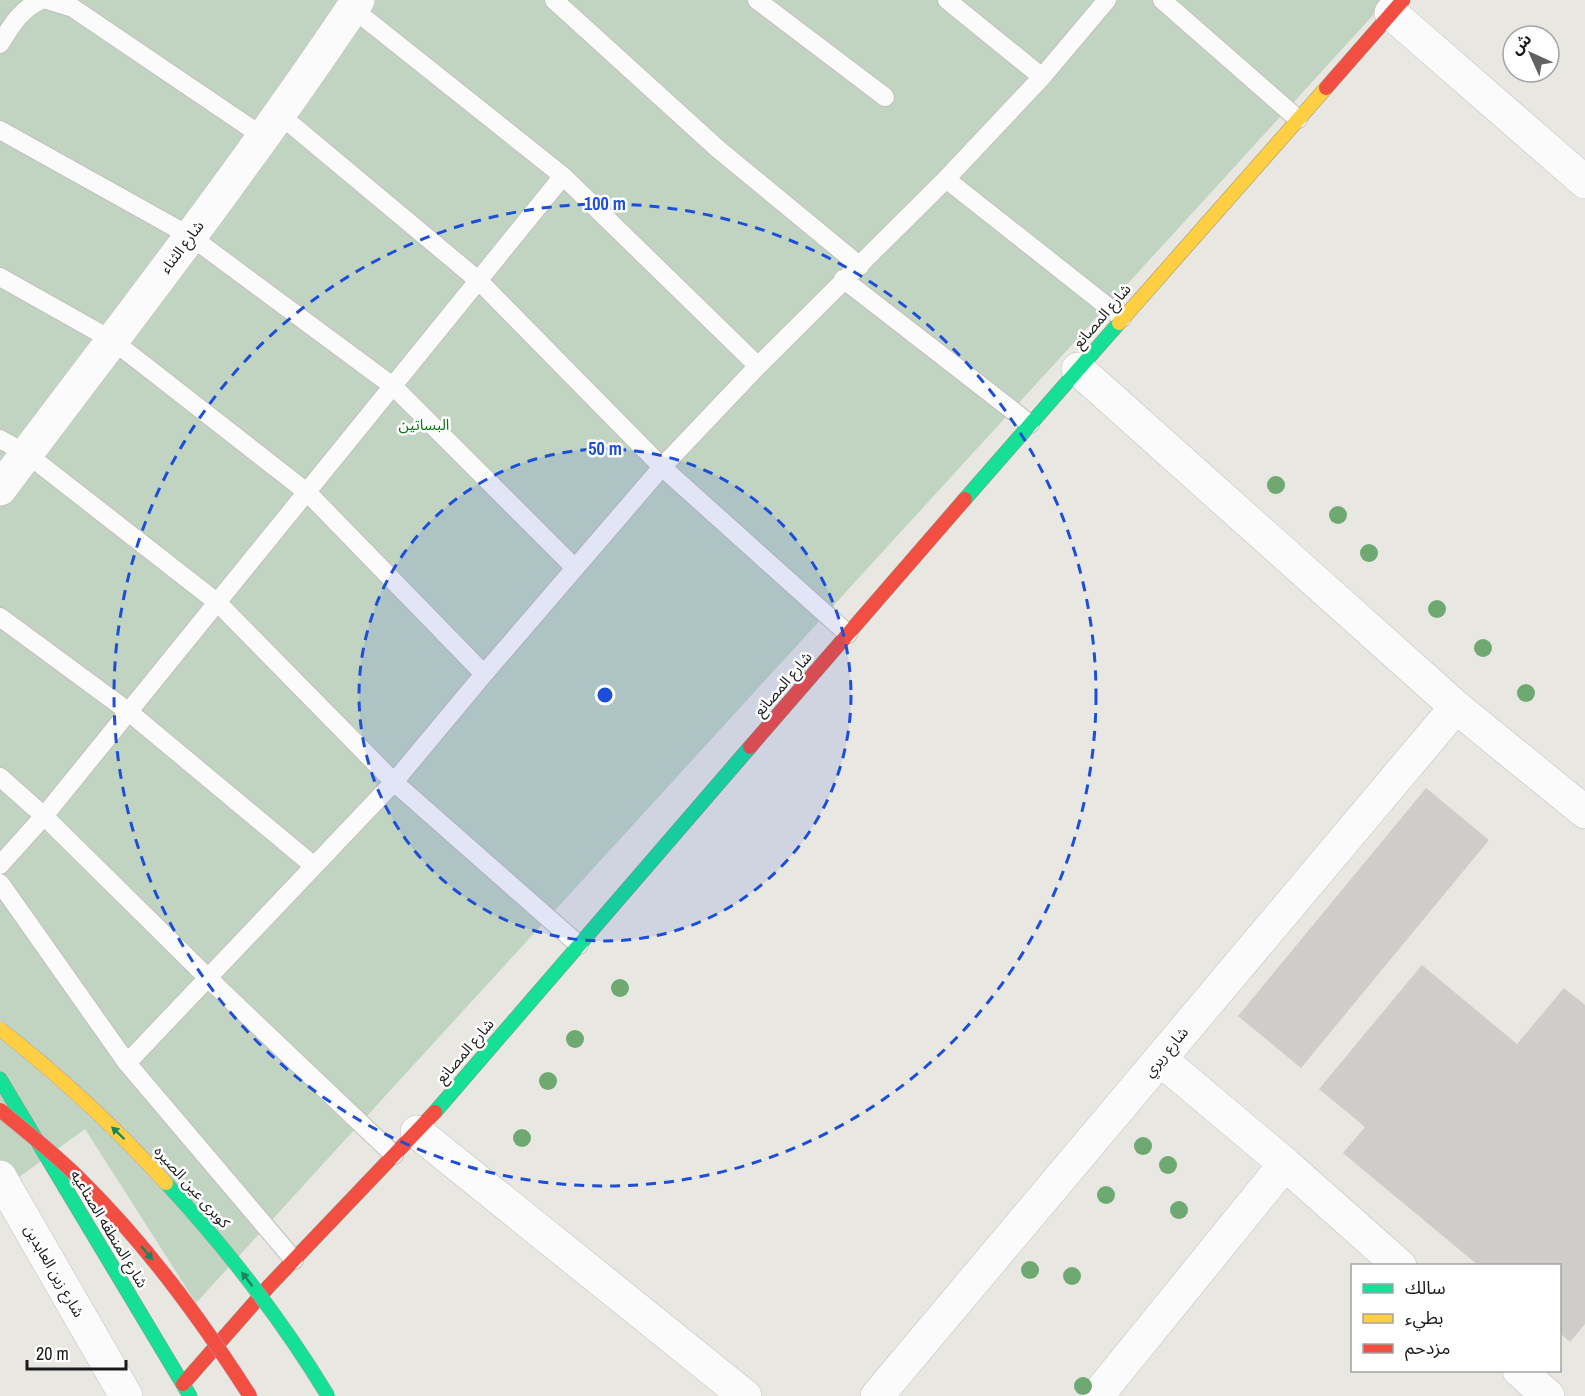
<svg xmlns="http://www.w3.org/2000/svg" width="1585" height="1396" viewBox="0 0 1585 1396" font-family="'Archivo Narrow','Noto Sans Arabic',sans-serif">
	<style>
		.cemetery { fill: #c1d4c2 }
		.building { fill: #cfcdc9 }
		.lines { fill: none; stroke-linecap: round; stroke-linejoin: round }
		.lane-casing { stroke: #c1c0be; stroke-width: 20 }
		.street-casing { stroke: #c1c0be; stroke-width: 34 }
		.fast-casing { stroke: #90927b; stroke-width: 15 }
		.slow-casing { stroke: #90927b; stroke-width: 15 }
		.jam-casing { stroke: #90927b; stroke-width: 15 }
		.lane { stroke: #fcfbfb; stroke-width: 18 }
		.street { stroke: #fcfbfb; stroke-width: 33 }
		.fast { stroke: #16e098; stroke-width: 14 }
		.slow { stroke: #ffcf43; stroke-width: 14 }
		.jam { stroke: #f24e42; stroke-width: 14 }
		.fast-bridge-casing { stroke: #be9ba3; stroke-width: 15; stroke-linecap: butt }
		.slow-bridge-casing { stroke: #be9ba3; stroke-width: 15; stroke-linecap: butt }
		.jam-bridge-casing { stroke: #be9ba3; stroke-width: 15; stroke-linecap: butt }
		.fast-bridge { stroke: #16e098; stroke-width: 14 }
		.slow-bridge { stroke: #ffcf43; stroke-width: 14 }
		.jam-bridge { stroke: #f24e42; stroke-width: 14 }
		.tree { fill: #6ea972 }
		.oneway { fill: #18875f }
		.ring { fill: none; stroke: #1d4ed8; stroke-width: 3; stroke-dasharray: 10 8 }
		.labels { text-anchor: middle; stroke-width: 5; stroke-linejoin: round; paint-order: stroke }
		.street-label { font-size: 15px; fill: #1a1a1a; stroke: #fff }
		.park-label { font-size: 15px; fill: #0a7716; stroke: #fff }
		.centre { fill: #1d4ed8; stroke: #fff; stroke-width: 3 }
		.ring-label { font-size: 18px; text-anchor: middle; font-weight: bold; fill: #1d4ed8; stroke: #fff; stroke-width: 5; stroke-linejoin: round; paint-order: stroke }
	</style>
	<rect width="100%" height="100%" fill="#e9e7e2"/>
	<!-- cemetery -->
	<path class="cemetery" d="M 0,0 L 1387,0 L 196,1303 L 85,1129 L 0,1191 Z"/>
	<!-- building -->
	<path class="building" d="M 1426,788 L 1489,840 L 1301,1068 L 1238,1016 Z
		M 1422,965 L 1517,1044 L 1564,988 L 1585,1005 L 1585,1324 L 1570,1342 L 1560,1333 L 1560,1266 L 1479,1266 L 1343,1153 L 1365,1127 L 1319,1089 Z"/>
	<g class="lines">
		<defs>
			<path id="lane" d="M 47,0 L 73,8 L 262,136
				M 554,0 L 718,149 L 860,266
				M 757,0 L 885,97
				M 947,0 L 1042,77
				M 1162,0 L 1298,119
				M 352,8 L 563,176 L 758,366
				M 0,44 C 12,25 20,10 41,0
				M 279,114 L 479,281 L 662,467 L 848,634
				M 0,130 L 190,236 L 394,387 L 575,568
				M 946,179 L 1122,318
				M 0,277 L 112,340 L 308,493 L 484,674
				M 843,279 L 1030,424
				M 0,439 L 27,454 L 218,603 L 394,782 L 579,945
				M 0,617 L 129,712 L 314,866
				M 0,777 L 44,816 L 208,978 L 394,1155
				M 0,865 L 44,816 L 563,176
				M 0,883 L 127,1063 L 294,1260
				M 127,1063 L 394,782 L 484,674 L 662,467 L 758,366 L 946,179 L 1042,77 L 1107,0"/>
			<path id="street" d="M 1391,13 L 1585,182
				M 1078,369 L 1456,707 L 1585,812
				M 0,489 C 121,328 246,168 358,0
				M 1160,1059 L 1285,1164 L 1400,1266
				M 417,1132 L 745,1396
				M 0,1177 L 126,1396
				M 1519,1370 L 1548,1396
				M 877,1396 L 1456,707
				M 1097,1396 L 1285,1164"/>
			<path id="fast" d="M 965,499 L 1119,323
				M 0,1079 L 190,1396
				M 435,1112 L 750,747"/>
			<path id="slow" d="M 1119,323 L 1326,88"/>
			<path id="jam" d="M 1326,88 L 1403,0
				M 750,747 L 965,499
				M 183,1384 L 269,1286 L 435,1112"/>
		</defs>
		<!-- lane casing -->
		<use href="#lane" class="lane-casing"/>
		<!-- street casing -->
		<use href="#street" class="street-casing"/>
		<!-- fast casing -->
		<use href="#fast" class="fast-casing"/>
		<!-- slow casing -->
		<use href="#slow" class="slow-casing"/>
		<!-- jam casing -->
		<use href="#jam" class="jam-casing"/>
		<!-- lane -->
		<use href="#lane" class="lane"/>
		<!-- street -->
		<use href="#street" class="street"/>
		<!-- fast -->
		<use href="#fast" class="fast"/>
		<!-- slow -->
		<use href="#slow" class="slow"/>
		<!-- jam -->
		<use href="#jam" class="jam"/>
		<defs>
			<path id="fast-bridge" d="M 166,1183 C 226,1248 282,1320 328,1396"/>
			<path id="slow-bridge" d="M 0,1029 C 60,1076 115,1127 166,1183"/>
			<path id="jam-bridge" d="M 0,1110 C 27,1132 55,1154 80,1179 C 146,1244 200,1318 250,1396"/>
		</defs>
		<!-- fast-bridge casing -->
		<use href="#fast-bridge" class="fast-bridge-casing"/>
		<!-- slow-bridge casing -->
		<use href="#slow-bridge" class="slow-bridge-casing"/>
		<!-- jam-bridge casing -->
		<use href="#jam-bridge" class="jam-bridge-casing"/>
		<!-- fast-bridge -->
		<use href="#fast-bridge" class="fast-bridge"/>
		<!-- slow-bridge -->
		<use href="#slow-bridge" class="slow-bridge"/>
		<!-- jam-bridge -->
		<use href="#jam-bridge" class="jam-bridge"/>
	</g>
	<!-- trees -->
	<g class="tree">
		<circle cx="1276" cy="485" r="9"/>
		<circle cx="1338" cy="515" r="9"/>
		<circle cx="1369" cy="553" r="9"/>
		<circle cx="1437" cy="609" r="9"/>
		<circle cx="1483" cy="648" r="9"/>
		<circle cx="1526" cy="693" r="9"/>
		<circle cx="620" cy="988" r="9"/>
		<circle cx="575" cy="1039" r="9"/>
		<circle cx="548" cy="1081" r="9"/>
		<circle cx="522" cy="1138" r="9"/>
		<circle cx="1143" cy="1146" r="9"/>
		<circle cx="1168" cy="1165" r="9"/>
		<circle cx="1106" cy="1195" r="9"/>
		<circle cx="1179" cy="1210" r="9"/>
		<circle cx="1030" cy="1270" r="9"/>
		<circle cx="1072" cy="1276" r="9"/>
		<circle cx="1083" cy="1386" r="9"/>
	</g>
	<!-- one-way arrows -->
	<defs><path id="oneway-solid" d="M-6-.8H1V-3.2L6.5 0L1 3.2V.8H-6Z" transform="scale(1.5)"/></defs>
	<g class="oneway">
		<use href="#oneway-solid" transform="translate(118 1133) rotate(-136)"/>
		<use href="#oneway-solid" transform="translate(147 1253) rotate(50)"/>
		<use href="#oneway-solid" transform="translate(247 1279) rotate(-127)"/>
	</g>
	<!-- distance rings -->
	<circle cx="605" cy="695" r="246" fill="#1d4ed8" fill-opacity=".12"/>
	<g class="ring">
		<circle cx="605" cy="695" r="246"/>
		<circle cx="605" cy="695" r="491"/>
	</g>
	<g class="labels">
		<!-- street labels -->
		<g class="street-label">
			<text transform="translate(182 247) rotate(-53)" y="5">شارع الثناء</text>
			<text transform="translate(1102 316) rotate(-49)" y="5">شارع المصانع</text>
			<text transform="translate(783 684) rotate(-49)" y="5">شارع المصانع</text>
			<text transform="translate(465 1051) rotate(-49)" y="5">شارع المصانع</text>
			<text transform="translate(1166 1052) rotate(-50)" y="5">شارع ريري</text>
			<text transform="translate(192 1187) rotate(48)" y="5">كوبرى عين الصيره</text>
			<text transform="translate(109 1229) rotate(59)" y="5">شارع المنطقه الصناعيه</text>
			<text transform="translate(54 1271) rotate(60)" y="5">شارع زين العابدين</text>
		</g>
		<!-- park labels -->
		<g class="park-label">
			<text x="424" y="430">البساتين</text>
		</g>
	</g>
	<circle cx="605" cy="695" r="9" class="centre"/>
	<g class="ring-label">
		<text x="605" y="210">100 m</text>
		<text x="605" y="455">50 m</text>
	</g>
	<!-- legend -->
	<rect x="1351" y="1264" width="210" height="108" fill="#ffffff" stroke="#a3a3a3" stroke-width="1.5"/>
	<rect x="1363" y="1284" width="30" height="9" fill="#16e098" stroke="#a3a3a3" stroke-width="1.5"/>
	<text x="1405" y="1294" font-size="18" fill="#1a1a1a">سالك</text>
	<rect x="1363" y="1314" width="30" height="9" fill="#ffcf43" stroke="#a3a3a3" stroke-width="1.5"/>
	<text x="1405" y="1324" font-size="18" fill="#1a1a1a">بطيء</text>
	<rect x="1363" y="1344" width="30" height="9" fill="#f24e42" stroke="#a3a3a3" stroke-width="1.5"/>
	<text x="1405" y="1354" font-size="18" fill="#1a1a1a">مزدحم</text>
	<!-- north arrow -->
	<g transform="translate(1531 54) rotate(315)"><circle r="28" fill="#ffffff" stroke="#a3a3a3" stroke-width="1.5"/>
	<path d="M0-4.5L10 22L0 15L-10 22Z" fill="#626260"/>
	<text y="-9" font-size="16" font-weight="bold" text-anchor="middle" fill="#1a1a1a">ش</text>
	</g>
	<!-- scale -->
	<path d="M27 1360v9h99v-9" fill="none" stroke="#1a1a1a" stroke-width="3"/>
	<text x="36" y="1360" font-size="18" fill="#1a1a1a" stroke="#ffffff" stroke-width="4.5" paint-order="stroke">20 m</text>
</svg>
